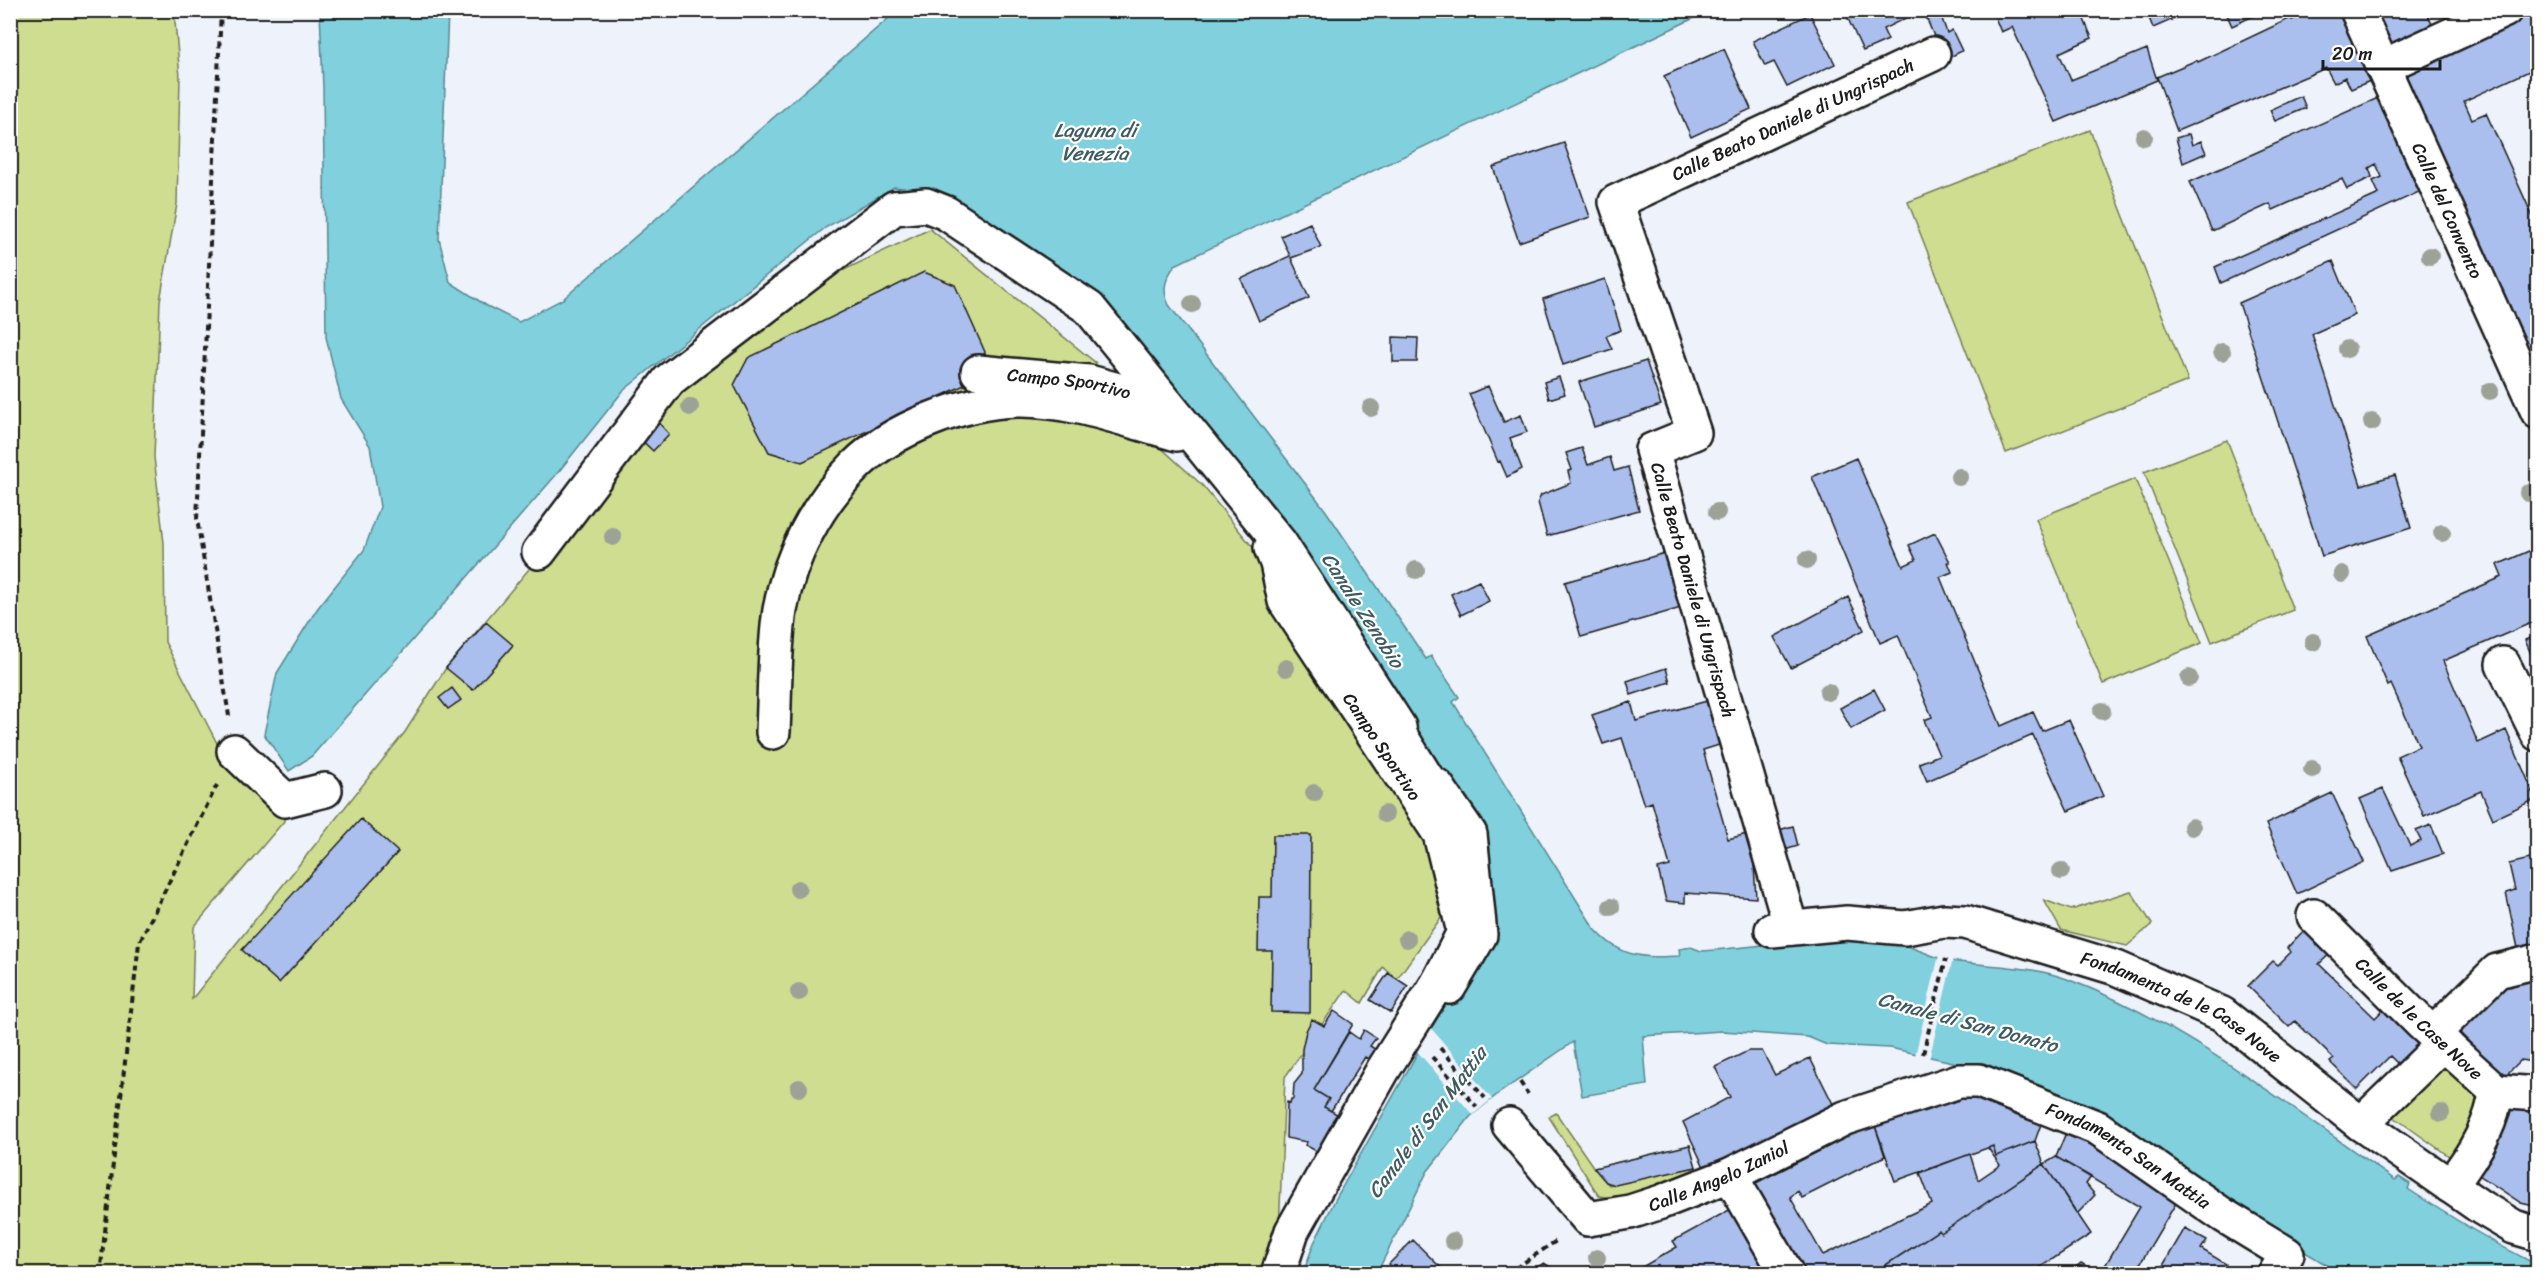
<svg xmlns="http://www.w3.org/2000/svg" width="2548" height="1284" viewBox="0 0 2548 1284" font-family="Sriracha,sans-serif">
	<style>
		.green { fill: #cfdd90; stroke: #767c56; stroke-width: 1.5 }
		.water { fill: #80d0dd; stroke: #588890; stroke-width: 1.5 }
		.pier { fill: #eef2fb }
		.building { fill: #aabfed; stroke: #1c1c1c; stroke-width: 1.5 }
		.lines { fill: none; stroke-linecap: round; stroke-linejoin: round }
		.street-casing { stroke: #1c1c1c; stroke-width: 38 }
		.path { stroke: #1c1c1c; stroke-width: 4; stroke-dasharray: 6 4.5; stroke-linecap: butt }
		.street { stroke: #fff; stroke-width: 33 }
		.tree { fill: #9da297 }
		.labels { text-anchor: middle; stroke-width: 4.5; stroke-linejoin: round; paint-order: stroke }
		.street-label { font-size: 18px; fill: #1c1c1c; stroke: #fff }
		.water-label { font-size: 20px; font-style: italic; fill: #3f5b60; stroke: #fff }
	</style>
	<rect width="100%" height="100%" fill="#eef2fb"/>
	<filter id="ink" filterUnits="userSpaceOnUse"><feTurbulence type="fractalNoise" baseFrequency=".0167" numOctaves="2"/><feDisplacementMap in="SourceGraphic" scale="12" xChannelSelector="R" yChannelSelector="G"/><feConvolveMatrix kernelMatrix="1 2 1 2 8 2 1 2 1" color-interpolation-filters="sRGB"/></filter>
	<g filter="url(#ink)">
		<!-- green -->
		<path class="green" d="M 10,11 L 174,11 L 180,77 L 177,204 L 160,301 L 154,457 L 164,543 L 165,642 L 220,749 L 290,814 L 194,927 L 192,999 L 405,732 L 446,668 L 705,359 L 762,309 L 930,229 L 1096,363 L 1077,415 L 1159,446 L 1202,485 L 1264,561 L 1265,593 L 1427,839 L 1448,908 L 1397,979 L 1383,967 L 1362,1003 L 1346,990 L 1285,1077 L 1279,1233 L 1268,1273 L 11,1273 Z
			M 2090,130 L 2188,381 L 2006,453 L 1908,202 Z
			M 2227,440 L 2293,610 L 2212,642 L 2144,472 Z
			M 2135,479 L 2202,643 L 2103,684 L 2036,519 Z
			M 2131,891 L 2152,924 L 2127,946 L 2061,930 L 2044,900 L 2071,910 Z
			M 2437,1058 L 2490,1107 L 2460,1164 L 2384,1110 Z
			M 1556,1113 L 1594,1168 L 1609,1185 L 1696,1167 L 1699,1175 L 1627,1200 L 1599,1196 L 1549,1117 Z"/>
		<!-- water -->
		<path class="water" d="M 320,11 L 448,11 L 439,239 L 450,282 L 487,306 L 519,322 L 563,299 L 897,11 L 1709,11 L 1175,265 C 1166,278 1161,289 1169,305 L 1326,511 L 1426,659 L 1431,656 L 1459,697 L 1453,702 L 1594,928 C 1620,958 1642,958 1680,956 L 1679,949 L 1691,947 L 1701,951 C 1764,946 1832,935 1895,943 C 1914,946 1932,958 1951,961 C 1990,967 2030,965 2067,979 C 2185,1023 2292,1109 2395,1180 L 2399,1177 L 2410,1184 L 2408,1189 C 2450,1217 2492,1242 2537,1265 L 2537,1273 L 2340,1273 L 2240,1213 L 1957,1063 L 1890,1048 L 1827,1045 L 1808,1037 L 1722,1031 L 1643,1036 L 1647,1085 L 1582,1096 L 1573,1042 L 1498,1094 L 1470,1117 L 1427,1172 L 1377,1273 L 1303,1273 L 1314,1243 L 1335,1200 L 1432,1027 L 1487,938 L 1478,834 L 1105,317 L 920,190 L 894,187 L 825,228 L 623,391 L 556,475 L 312,756 L 289,771 L 264,734 L 277,673 L 317,609 L 364,550 L 380,507 L 370,446 L 341,399 L 326,337 L 323,87 Z"/>
		<!-- pier -->
		<path class="pier" d="M 1939,955 L 1953,959 L 1929,1060 L 1915,1056 Z
			M 1430,1027 L 1492,1099 L 1473,1115 L 1416,1050 Z"/>
		<!-- building -->
		<path class="building" d="M 1844,10 L 1910,10 L 1912,15 L 1883,29 L 1888,40 L 1863,51 Z
			M 1923,10 L 1939,10 L 1947,33 L 1952,30 L 1962,51 L 1944,60 Z
			M 1992,10 L 2080,10 L 2092,38 L 2059,53 L 2071,80 L 2147,49 L 2157,80 L 2056,122 L 2012,27 L 2001,32 Z
			M 2146,10 L 2194,10 L 2153,28 Z
			M 2238,10 L 2266,10 L 2232,26 L 2227,15 Z
			M 2301,10 L 2339,10 L 2370,81 L 2351,89 L 2345,77 L 2334,83 L 2326,68 L 2177,131 L 2157,77 L 2197,60 L 2198,62 L 2291,18 L 2292,20 L 2303,15 Z
			M 2376,10 L 2425,10 L 2434,28 L 2392,47 Z
			M 2527,10 L 2538,10 L 2538,67 L 2464,101 L 2472,119 L 2486,113 L 2538,228 L 2538,372 L 2400,68 Z
			M 1810,14 L 1835,64 L 1787,87 L 1774,62 L 1765,66 L 1753,41 Z
			M 1724,49 L 1751,109 L 1691,137 L 1664,76 Z
			M 2301,96 L 2306,108 L 2275,121 L 2270,110 Z
			M 2378,98 L 2419,192 L 2221,283 L 2215,267 L 2379,194 L 2373,181 L 2382,177 L 2376,164 L 2369,168 L 2372,177 L 2347,189 L 2342,179 L 2273,210 L 2270,204 L 2212,231 L 2190,182 Z
			M 2189,134 L 2192,145 L 2201,141 L 2206,153 L 2183,163 L 2176,138 Z
			M 1564,143 L 1590,217 L 1519,242 L 1493,167 Z
			M 1310,223 L 1321,247 L 1291,258 L 1309,298 L 1259,321 L 1241,279 L 1290,256 L 1281,236 Z
			M 2333,261 L 2355,315 L 2312,334 L 2361,485 L 2395,475 L 2411,528 L 2322,556 L 2239,303 Z
			M 924,272 L 955,285 L 985,352 L 975,380 L 802,462 L 769,452 L 734,385 L 748,358 Z
			M 1605,279 L 1621,330 L 1606,336 L 1612,349 L 1563,365 L 1543,299 Z
			M 1393,337 L 1418,338 L 1417,362 L 1393,362 Z
			M 1646,361 L 1661,405 L 1594,427 L 1579,382 Z
			M 1559,377 L 1565,394 L 1549,399 L 1544,382 Z
			M 1488,386 L 1504,422 L 1521,415 L 1527,432 L 1510,438 L 1522,469 L 1507,477 L 1500,461 L 1498,462 L 1469,394 Z
			M 651,414 L 669,434 L 653,451 L 633,432 Z
			M 1582,448 L 1588,465 L 1610,457 L 1614,471 L 1628,467 L 1639,510 L 1547,536 L 1538,502 L 1541,495 L 1571,483 L 1568,471 L 1572,470 L 1566,453 Z
			M 1856,458 L 1903,566 L 1916,560 L 1909,545 L 1935,533 L 1950,562 L 1948,562 L 1952,572 L 1940,577 L 2001,726 L 2033,712 L 2042,731 L 2069,720 L 2103,796 L 2068,811 L 2033,735 L 1927,781 L 1919,763 L 1939,755 L 1924,720 L 1932,717 L 1898,635 L 1880,643 L 1812,477 Z
			M 2538,547 L 2538,620 L 2443,661 L 2478,743 L 2506,730 L 2536,799 L 2493,819 L 2481,791 L 2424,816 L 2397,756 L 2419,746 L 2391,684 L 2388,686 L 2367,636 L 2502,577 L 2497,565 Z
			M 1665,553 L 1681,608 L 1581,637 L 1565,582 Z
			M 1479,581 L 1489,601 L 1461,615 L 1451,594 Z
			M 1848,597 L 1864,630 L 1791,668 L 1774,637 Z
			M 486,622 L 513,645 L 473,690 L 446,668 Z
			M 2538,635 L 2538,665 L 2536,666 L 2525,640 Z
			M 1666,668 L 1670,682 L 1631,695 L 1627,681 Z
			M 452,688 L 461,700 L 448,709 L 439,698 Z
			M 1874,689 L 1885,710 L 1851,729 L 1840,708 Z
			M 1707,701 L 1719,745 L 1703,750 L 1728,839 L 1747,834 L 1754,865 L 1756,898 L 1685,893 L 1685,903 L 1666,901 L 1658,869 L 1670,866 L 1652,802 L 1644,805 L 1622,738 L 1603,744 L 1592,715 L 1631,702 L 1636,721 Z
			M 2383,789 L 2410,846 L 2421,841 L 2416,831 L 2431,825 L 2443,854 L 2392,871 L 2360,799 Z
			M 2332,793 L 2364,862 L 2297,894 L 2266,824 Z
			M 361,819 L 398,852 L 279,983 L 242,950 Z
			M 1793,826 L 1798,846 L 1778,852 L 1772,832 Z
			M 1273,835 L 1311,835 L 1310,1013 L 1271,1012 L 1272,951 L 1258,951 L 1259,897 L 1272,897 Z
			M 2538,857 L 2538,944 L 2518,948 L 2506,893 L 2515,890 L 2509,864 Z
			M 2308,926 L 2333,951 L 2319,964 L 2375,1018 L 2387,1006 L 2429,1046 L 2404,1070 L 2390,1056 L 2357,1089 L 2330,1062 L 2334,1059 L 2295,1021 L 2289,1027 L 2248,986 L 2273,961 L 2278,965 L 2291,952 L 2287,948 Z
			M 1388,973 L 1408,986 L 1391,1013 L 1370,1000 Z
			M 2530,977 L 2535,998 L 2538,1001 L 2538,1063 L 2521,1060 L 2504,1077 L 2458,1031 L 2506,984 Z
			M 1334,1011 L 1353,1024 L 1314,1090 L 1329,1099 L 1324,1107 L 1337,1114 L 1332,1121 L 1335,1123 L 1318,1152 L 1305,1145 L 1307,1142 L 1286,1138 L 1287,1102 L 1290,1103 L 1291,1099 L 1293,1099 L 1294,1084 L 1302,1074 L 1302,1049 L 1306,1031 L 1312,1019 L 1324,1026 Z
			M 1364,1030 L 1376,1038 L 1370,1046 L 1381,1053 L 1375,1063 L 1365,1057 L 1331,1111 L 1324,1107 L 1329,1099 L 1314,1090 L 1349,1032 L 1359,1039 Z
			M 1748,1051 L 1762,1051 L 1775,1075 L 1810,1058 L 1834,1106 L 1705,1169 L 1683,1122 L 1730,1097 L 1715,1067 Z
			M 1976,1088 L 2045,1113 L 2035,1141 L 1996,1156 L 1993,1146 L 1895,1181 L 1874,1123 Z
			M 2502,1105 L 2538,1109 L 2538,1207 L 2521,1203 L 2470,1169 Z
			M 1874,1123 L 1885,1156 L 1802,1198 L 1798,1191 L 1790,1197 L 1823,1255 L 1932,1204 L 1920,1173 L 1970,1154 L 1978,1180 L 2000,1165 L 1988,1148 L 1993,1146 L 1996,1156 L 2035,1141 L 2044,1164 L 1941,1233 L 1939,1230 L 1872,1274 L 1802,1274 L 1752,1185 Z
			M 2070,1123 L 2095,1132 L 2083,1140 L 2179,1198 L 2134,1274 L 2100,1274 L 2140,1207 L 2056,1157 Z
			M 1690,1145 L 1696,1167 L 1615,1185 L 1606,1182 L 1594,1168 Z
			M 2056,1157 L 2091,1177 L 2086,1184 L 2095,1195 L 2077,1214 L 2044,1164 Z
			M 2044,1164 L 2091,1234 L 2030,1274 L 1872,1274 L 1939,1230 L 1941,1233 Z
			M 1731,1209 L 1768,1274 L 1630,1274 L 1677,1247 L 1673,1241 Z
			M 2185,1228 L 2207,1240 L 2201,1249 L 2226,1264 L 2220,1274 L 2158,1274 Z
			M 1413,1240 L 1447,1274 L 1399,1274 L 1389,1264 Z
			M 1544,1263 L 1561,1274 L 1526,1274 Z
			M 2081,1263 L 2099,1274 L 2068,1274 Z"/>
		<g class="lines">
			<defs>
				<g id="street">
					<path id="s1" d="M 2357,10 L 2538,412"/>
					<path d="M 2382,67 L 2505,10"/>
					<path id="s2" d="M 978,372 L 1089,382 L 1147,398 L 1164,418"/>
					<path id="s3" d="M 1271,548 L 1277,563 L 1285,601 L 1440,834 L 1464,932 L 1439,981 L 1383,1070 L 1292,1231 L 1278,1274"/>
					<path d="M 539,552 L 669,380 L 894,208 L 926,205 L 946,213 L 1089,308 L 1280,543 L 1399,727 L 1400,735 L 1428,780 L 1437,786 L 1470,834 L 1480,935 L 1449,987 L 1439,981"/>
					<path d="M 2503,664 L 2538,734"/>
					<path d="M 773,732 C 775,692 774,649 780,610 C 789,557 817,504 855,466 C 892,429 964,401 1017,400 C 1071,399 1125,420 1177,434"/>
					<path d="M 234,751 L 285,800 L 325,790"/>
					<path id="s4" d="M 2314,916 L 2422,1024 L 2496,1091 L 2538,1094"/>
					<path id="s5" d="M 1791,928 L 1652,450 L 1694,433 L 1616,202 L 1933,54"/>
					<path id="s6" d="M 1772,930 L 1847,923 L 1905,928 L 1944,921 L 1965,922 L 2116,968 L 2222,1014 L 2361,1124 L 2482,1208 L 2514,1227 L 2538,1234"/>
					<path d="M 2433,1034 L 2497,971 L 2538,961"/>
					<path d="M 2361,1124 L 2434,1053 L 2447,1046"/>
					<path id="s7" d="M 1509,1125 L 1588,1219 L 1630,1212 L 1661,1202 L 1730,1175 L 1845,1118 L 1959,1081 L 1979,1081 L 2098,1128 L 2223,1215 L 2287,1254 L 2275,1274"/>
					<path d="M 1730,1175 L 1787,1274"/>
					<path d="M 2450,1186 C 2471,1159 2493,1125 2496,1091"/>
				</g>
			</defs>
			<!-- street casing -->
			<use href="#street" class="street-casing"/>
			<!-- path -->
			<path class="path" d="M 221,10 L 197,519 L 229,716
				M 1440,1048 L 1485,1098
				M 1923,1054 L 1946,959
				M 1432,1057 L 1477,1107
				M 1520,1082 L 1528,1094
				M 100,1274 L 139,943 L 217,785
				M 1507,1274 L 1559,1239"/>
			<!-- street -->
			<use href="#street" class="street"/>
		</g>
		<!-- trees -->
		<g class="tree">
			<circle cx="2144" cy="137" r="9"/>
			<circle cx="2430" cy="256" r="9"/>
			<circle cx="1192" cy="304" r="9"/>
			<circle cx="2347" cy="349" r="9"/>
			<circle cx="2222" cy="352" r="9"/>
			<circle cx="2490" cy="391" r="9"/>
			<circle cx="690" cy="407" r="9"/>
			<circle cx="1371" cy="408" r="9"/>
			<circle cx="2372" cy="422" r="9"/>
			<circle cx="1959" cy="477" r="9"/>
			<circle cx="2528" cy="493" r="9"/>
			<circle cx="1717" cy="512" r="9"/>
			<circle cx="2442" cy="533" r="9"/>
			<circle cx="613" cy="537" r="9"/>
			<circle cx="1807" cy="560" r="9"/>
			<circle cx="1416" cy="570" r="9"/>
			<circle cx="2342" cy="574" r="9"/>
			<circle cx="2313" cy="642" r="9"/>
			<circle cx="1286" cy="668" r="9"/>
			<circle cx="2189" cy="678" r="9"/>
			<circle cx="1828" cy="692" r="9"/>
			<circle cx="2102" cy="711" r="9"/>
			<circle cx="2312" cy="769" r="9"/>
			<circle cx="1314" cy="793" r="9"/>
			<circle cx="1385" cy="814" r="9"/>
			<circle cx="2192" cy="827" r="9"/>
			<circle cx="2061" cy="871" r="9"/>
			<circle cx="798" cy="889" r="9"/>
			<circle cx="1611" cy="907" r="9"/>
			<circle cx="1407" cy="939" r="9"/>
			<circle cx="799" cy="992" r="9"/>
			<circle cx="799" cy="1088" r="9"/>
			<circle cx="2441" cy="1113" r="9"/>
			<circle cx="1453" cy="1241" r="9"/>
			<circle cx="1597" cy="1258" r="9"/>
		</g>
	</g>
	<g class="labels">
		<!-- street labels -->
		<g class="street-label">
			<text dy="6" stroke="none"><textPath href="#s5" startOffset="982">Calle Beato Daniele di Ungrispach</textPath></text>
			<text dy="6" stroke="none"><textPath href="#s1" startOffset="220">Calle del Convento</textPath></text>
			<text dy="6" stroke="none"><textPath href="#s2" startOffset="92">Campo Sportivo</textPath></text>
			<text transform="translate(1693 590) rotate(74)" y="6">Calle Beato Daniele di Ungrispach</text>
			<text dy="6" stroke="none"><textPath href="#s3" startOffset="230">Campo Sportivo</textPath></text>
			<text dy="6" stroke="none"><textPath href="#s6" startOffset="428">Fondamenta de le Case Nove</textPath></text>
			<text dy="6" stroke="none"><textPath href="#s4" startOffset="147">Calle de le Case Nove</textPath></text>
			<text dy="6" stroke="none"><textPath href="#s7" startOffset="708">Fondamenta San Mattia</textPath></text>
			<text dy="6" stroke="none"><textPath href="#s7" startOffset="261">Calle Angelo Zaniol</textPath></text>
		</g>
		<!-- water labels -->
		<g class="water-label">
			<text x="1095" y="137">Laguna di<tspan x="1095" dy="23">Venezia</tspan></text>
			<text transform="translate(1363 610) rotate(57)" y="7">Canale Zenobio</text>
			<text transform="translate(1968 1022) rotate(15)" y="7">Canale di San Donato</text>
			<text transform="translate(1427 1122) rotate(-53)" y="7">Canale di San Mattia</text>
		</g>
	</g>
	<!-- margin -->
	<rect width="2548" height="1284" fill="none" stroke="#fff" stroke-width="36"/>
	<rect x="18" y="18" width="2512" height="1248" fill="none" stroke="#1c1c1c" stroke-width="2" filter="url(#ink)"/>
	<!-- scale -->
	<path d="M2323 60v9h117v-9" fill="none" stroke="#1c1c1c" stroke-width="3"/>
	<text x="2332" y="60" font-size="18" fill="#1c1c1c" stroke="#ffffff" stroke-width="4.5" paint-order="stroke">20 m</text>
</svg>
